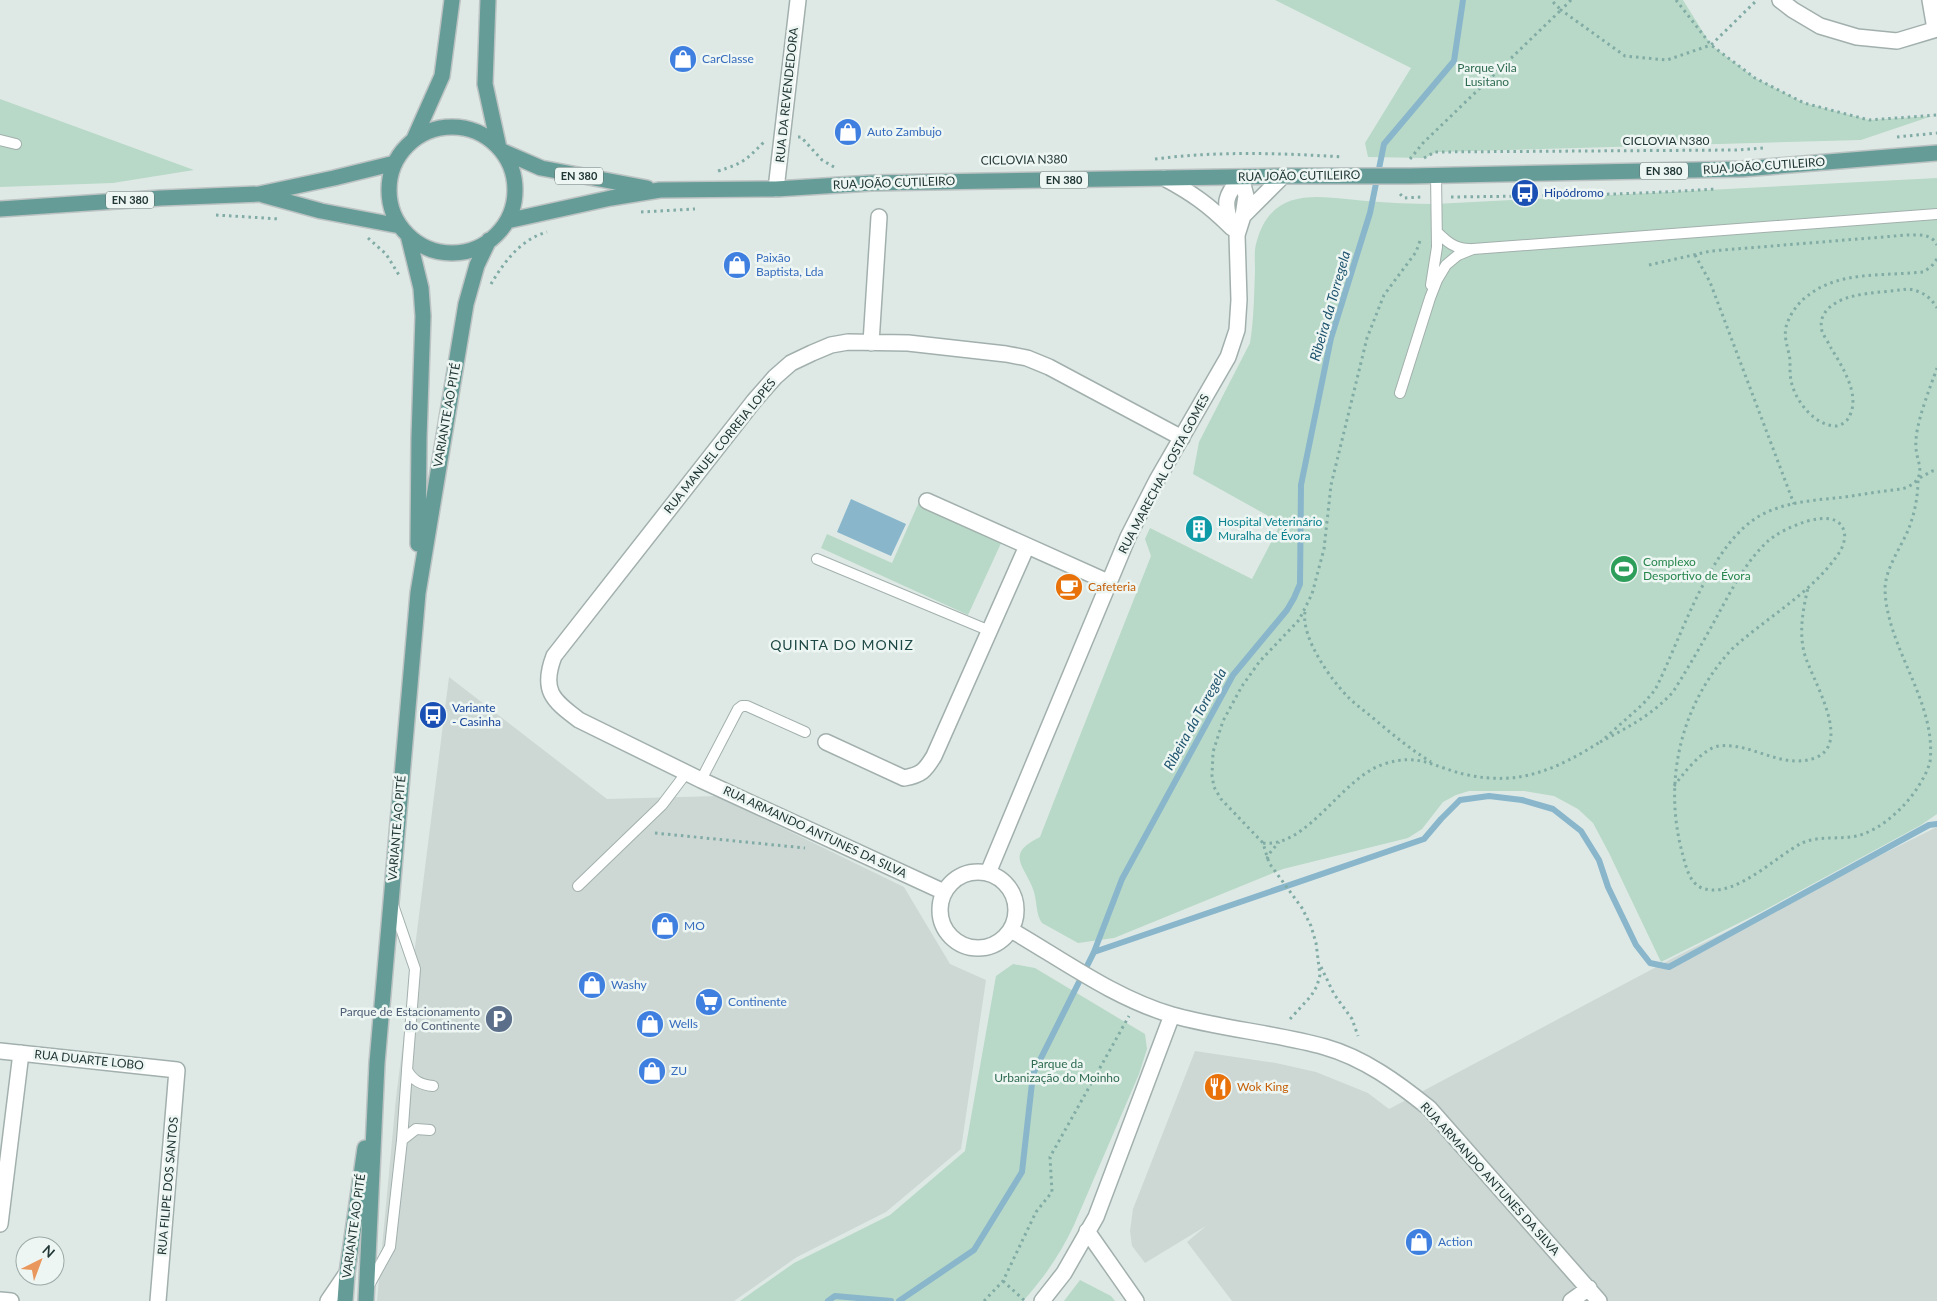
<svg xmlns="http://www.w3.org/2000/svg" width="1937" height="1301" viewBox="0 0 1937 1301" font-family="Lato,sans-serif">
	<style>
		.built { fill: #cdd8d5 }
		.green { fill: #b8d9c7 }
		.water { fill: #89b6cb }
		.lines { fill: none; stroke-linecap: round; stroke-linejoin: round }
		.stream { stroke: #89b6cb; stroke-width: 6 }
		.lane-casing { stroke: #a2b0ad; stroke-width: 12 }
		.street-casing { stroke: #a2b0ad; stroke-width: 18 }
		.primary-casing { stroke: #bcc3c2; stroke-width: 18 }
		.path { stroke: #81aba5; stroke-width: 3; stroke-dasharray: 2.5 4; stroke-linecap: butt }
		.lane { stroke: #fff; stroke-width: 10 }
		.street { stroke: #fff; stroke-width: 15 }
		.primary { stroke: #659c97; stroke-width: 15 }
		.labels { text-anchor: middle; stroke-width: 5; stroke-linejoin: round; paint-order: stroke }
		.shield { fill: #eef6f3; stroke: #5e706e; stroke-width: 1 }
		.shield-label { font-size: 11px; font-weight: bold; fill: #213735 }
		.shop-label { font-size: 12px; fill: #366cbe; stroke: #eef6f3; text-anchor: start }
		.park-label { font-size: 12px; fill: #2e6b50; stroke: #eef6f3 }
		.street-label { font-size: 12px; fill: #213735; stroke: #eef6f3 }
		.transit-label { font-size: 12px; fill: #164399; stroke: #eef6f3; text-anchor: start }
		.culture-label { font-size: 12px; fill: #0d838f; stroke: #eef6f3; text-anchor: start }
		.leisure-label { font-size: 12px; fill: #27864d; stroke: #eef6f3; text-anchor: start }
		.food-label { font-size: 12px; fill: #c56008; stroke: #eef6f3; text-anchor: start }
		.service-label { font-size: 12px; fill: #4e5e75; stroke: #eef6f3; text-anchor: end }
		.water-label { font-size: 14px; font-style: italic; fill: #1f546f; stroke: #eef6f3 }
		.neighbourhood-label { font-size: 14px; letter-spacing: 1px; fill: #1e4845; stroke: #eef6f3 }
	</style>
	<rect width="100%" height="100%" fill="#dee9e6"/>
	<!-- built -->
	<path class="built" d="M 449,677 L 607,799 L 717,796 L 904,887 L 950,964 L 986,980 L 961,1149 L 886,1212 L 797,1257 L 734,1301 L 377,1301 L 396,1098 Z
		M 1937,827 L 1937,1301 L 1232,1301 L 1187,1242 L 1206,1226 L 1145,1263 L 1132,1246 L 1130,1231 L 1133,1209 L 1195,1051 L 1276,1063 L 1316,1072 L 1368,1093 L 1389,1109 L 1675,957 Z"/>
	<!-- green -->
	<path class="green" d="M 1275,0 L 1683,0 L 1711,45 L 1755,78 L 1804,103 L 1869,120 L 1932,116 L 1861,140 L 1436,152 L 1425,158 L 1368,157 L 1365,143 L 1411,68 Z
		M 0,99 L 194,170 L 113,183 L 0,187 Z
		M 1937,178 L 1937,814 L 1921,825 L 1761,912 L 1661,962 L 1609,853 L 1593,823 L 1578,809 L 1554,796 L 1524,791 L 1469,791 L 1456,795 L 1443,802 L 1422,829 L 1408,838 L 1283,869 L 1114,938 L 1078,943 L 1042,923 C 1036,915 1037,902 1034,892 C 1026,866 1003,855 1040,837 L 1054,801 L 1151,556 L 1145,539 L 1150,528 L 1252,579 L 1281,523 L 1193,474 L 1199,442 L 1250,343 C 1254,319 1254,295 1255,271 C 1255,262 1254,252 1256,244 C 1271,184 1320,197 1366,201 C 1389,203 1412,204 1435,204 Z
		M 919,502 L 1003,539 L 968,615 L 821,548 L 827,534 L 892,563 Z
		M 1013,964 L 1035,968 L 1145,1034 L 1147,1049 L 1139,1074 L 1074,1225 C 1061,1253 1044,1278 1023,1301 L 740,1301 L 794,1263 L 890,1215 L 965,1151 L 996,976 Z
		M 1080,1280 L 1111,1296 L 1115,1301 L 1064,1301 Z"/>
	<!-- water -->
	<path class="water" d="M 851,499 L 906,524 L 891,556 L 837,532 Z"/>
	<g class="lines">
		<!-- stream -->
		<path class="stream" d="M 1094,952 L 1424,839 L 1441,819 L 1460,800 L 1489,796 L 1522,800 L 1553,809 L 1581,831 L 1599,860 L 1608,887 L 1636,945 L 1650,963 L 1669,967 L 1929,825 L 1937,824
			M 828,1301 L 835,1296 L 891,1301
			M 899,1301 L 974,1250 L 1022,1172 L 1033,1074 L 1094,952 L 1122,879 L 1233,675 L 1287,610 L 1294,598 L 1300,584 L 1301,485 L 1331,338 L 1370,213 L 1384,144 L 1454,61 L 1463,0"/>
		<defs>
			<path id="lane" d="M 0,140 L 16,144
				M 1437,232 C 1447,242 1455,249 1470,249
				M 1431,285 L 1437,247 L 1436,174
				M 1400,393 L 1430,298 L 1437,280 L 1446,265 L 1458,255 L 1473,249 L 1937,214
				M 817,559 L 990,631
				M 701,780 L 738,709 L 742,706 L 747,706 L 805,732
				M 578,886 L 662,805 L 687,772
				M 393,905 L 415,969 L 407,1070 C 413,1081 421,1085 433,1086
				M 402,1140 L 407,1071
				M 368,1287 L 390,1247 L 402,1140 L 416,1129 L 430,1130"/>
			<path id="street" d="M 1780,0 L 1793,10 L 1820,26 L 1857,37 L 1897,41 L 1937,29
				M 1930,0 L 1935,29
				M 1164,178 C 1192,193 1209,205 1232,228
				M 776,189 L 798,0
				M 1243,216 L 1283,176
				M 1232,227 C 1223,202 1225,196 1241,177
				M 871,343 L 879,217
				M 927,501 L 1108,582
				M 826,742 L 904,778 C 921,775 925,771 934,756 L 1027,546
				M940 910a38 38 0 1 1 76 0a38 38 0 1 1-76 0Z
				M 988,873 L 1128,537 L 1157,480 L 1228,357 L 1237,330 L 1239,300 L 1237,235 L 1243,216 L 1246,196 L 1241,177
				M 944,892 L 701,780 L 579,720 C 552,700 541,690 554,656 L 754,401 L 775,377 L 791,363 L 812,353 L 831,345 L 848,342 L 908,343 L 1006,354 L 1027,358 L 1049,367 L 1182,438
				M 1011,930 C 1063,960 1114,998 1172,1015 C 1222,1029 1275,1033 1325,1047 C 1364,1058 1398,1083 1429,1108 L 1599,1301
				M 0,1051 L 177,1070 L 158,1301
				M 0,1224 L 21,1053
				M 1087,1231 L 1136,1301
				M 0,1300 L 11,1301
				M 328,1301 L 347,1273
				M 1042,1301 L 1064,1273 L 1096,1217 L 1172,1015
				M 1571,1301 L 1589,1288"/>
			<path id="primary" d="M 488,0 L 485,84 L 499,148
				M389 190a63 63 0 1 1 126 0a63 63 0 1 1-126 0Z
				M 414,139 L 442,76 L 452,0
				M 502,151 L 541,168 L 647,188
				M 263,195 L 321,211 L 400,226
				M 0,209 L 161,198 L 259,194 L 334,178 L 395,163
				M 507,221 L 611,198 L 660,190 L 776,189 L 872,183 L 1283,176 L 1410,176 L 1742,169 L 1937,153
				M 408,235 L 421,288 L 423,316 L 419,438 L 418,544
				M 345,1301 L 347,1273 L 365,1148
				M 366,1301 L 377,1063 L 418,593 L 466,304 L 477,265 L 489,240"/>
		</defs>
		<!-- lane casing -->
		<use href="#lane" class="lane-casing"/>
		<!-- street casing -->
		<use href="#street" class="street-casing"/>
		<!-- primary casing -->
		<use href="#primary" class="primary-casing"/>
		<!-- path -->
		<path class="path" d="M 1571,0 L 1561,10 L 1625,56 L 1667,60 L 1711,45 L 1757,0
			M 1676,0 L 1711,45 L 1755,78 L 1804,103 L 1869,120 L 1937,115
			M 798,137 L 801,137 L 822,160 L 834,167
			M 1897,137 L 1937,133
			M 1424,158 L 1435,152 L 1736,150 L 1764,148
			M 1155,159 C 1217,151 1280,153 1343,157
			M 1410,159 L 1423,143 L 1561,10 L 1551,0
			M 718,171 C 744,163 746,160 764,142
			M 1400,194 L 1404,198 L 1422,197
			M 1451,197 C 1539,196 1627,195 1715,189
			M 641,212 L 695,209
			M 216,215 L 280,219
			M 368,238 L 386,254 L 399,275
			M 1695,255 L 1710,282 L 1794,504
			M 1937,259 L 1931,267 L 1923,272 C 1887,276 1840,271 1810,294 C 1799,301 1789,315 1786,327 C 1784,337 1787,345 1789,354 C 1791,362 1789,371 1791,380 C 1794,399 1814,426 1836,426 C 1842,425 1848,421 1850,415 C 1860,394 1842,366 1831,348 C 1829,343 1824,337 1822,331 C 1817,312 1835,301 1850,297 C 1868,292 1889,292 1907,289 C 1920,290 1930,296 1937,308
			M 1649,265 L 1711,251 L 1907,235 C 1919,235 1931,233 1937,245
			M 491,284 C 504,262 521,239 547,232
			M 1305,612 C 1301,638 1331,680 1349,698 C 1357,706 1365,711 1373,718 C 1392,734 1410,749 1431,762
			M 1605,738 L 1643,704 L 1655,690 C 1681,639 1710,541 1763,514 C 1789,501 1818,500 1845,497 C 1864,494 1883,491 1902,489 C 1908,487 1915,484 1918,478 C 1923,468 1916,458 1916,447 C 1914,427 1930,388 1937,368
			M 1600,742 C 1627,728 1652,715 1673,692 C 1688,668 1702,644 1715,620 C 1730,593 1745,562 1768,541 C 1781,529 1836,503 1844,531 C 1846,538 1843,547 1839,553 C 1812,593 1767,617 1732,649 C 1681,704 1663,780 1682,852 C 1686,866 1689,885 1705,889 C 1737,897 1776,856 1802,843 C 1818,836 1834,839 1851,837 C 1884,833 1921,793 1930,762 C 1937,702 1887,649 1885,590 C 1885,568 1901,548 1909,528 C 1915,512 1918,496 1918,479 L 1932,471 L 1937,471
			M 1674,786 C 1683,774 1703,748 1719,746 C 1752,742 1781,770 1815,758 C 1854,743 1810,677 1804,652 C 1799,631 1803,609 1808,588
			M 655,833 L 805,848
			M 1263,843 C 1308,848 1342,777 1384,764 C 1420,752 1434,768 1468,775 C 1520,786 1557,769 1600,742
			M 1267,859 L 1269,854 L 1279,842
			M 1321,967 L 1334,994 L 1352,1019 L 1358,1036
			M 1290,1019 L 1311,996 L 1317,986 L 1320,975 L 1316,943 L 1311,926 L 1302,908 L 1269,863 L 1263,843 L 1221,799 L 1214,787 L 1212,776 L 1213,752 L 1223,721 L 1242,686 L 1260,661 L 1299,620 L 1312,594 L 1324,549 L 1331,485 L 1367,338 L 1384,295 L 1416,252 L 1421,238
			M 1003,1281 L 1025,1301
			M 984,1301 L 1003,1281 L 1036,1212 L 1052,1192 L 1050,1157 L 1129,1016"/>
		<!-- lane -->
		<use href="#lane" class="lane"/>
		<!-- street -->
		<use href="#street" class="street"/>
		<!-- primary -->
		<use href="#primary" class="primary"/>
	</g>
	<!-- icons -->
	<defs>
		<symbol id="shop-disc" viewBox="-11 -11 22 22"><circle r="9.5" fill="#3f7fe0" stroke="#eef6f3"/><path d="M-5-2.5h2.3a2.7 3.5 0 0 1 5.4 0H5L5.5 6h-11ZM-1.5-2.5h3a1.5 2.3 0 0 0-3 0Z" fill="#fff"/></symbol>
		<symbol id="bus-disc" viewBox="-11 -11 22 22"><circle r="9.5" fill="#1a4fb4" stroke="#eef6f3"/><path d="M-5-6H5V4H4V6H2V4H-2V6H-4V4H-5ZM-3.5-4V0h7V-4ZM-3.5 1.2v1.5H-2V1.2ZM2 1.2v1.5H3.5V1.2Z" fill="#fff"/></symbol>
		<symbol id="building-disc" viewBox="-11 -11 22 22"><circle r="9.5" fill="#0f9aa8" stroke="#eef6f3"/><path d="M-4-6H4V6H1V3H-1V6H-4ZM-2.5-4.3h1.7v1.8h-1.7ZM.8-4.3h1.7v1.8H.8ZM-2.5-1h1.7V.8h-1.7ZM.8-1h1.7V.8H.8Z" fill="#fff"/></symbol>
		<symbol id="stadium-disc" viewBox="-11 -11 22 22"><circle r="9.5" fill="#2e9e5b" stroke="#eef6f3"/><path d="M0-5a6.5 5 0 1 0 0 10a6.5 5 0 1 0 0-10ZM-3.5-1.8h7v3.6h-7Z" fill="#fff"/></symbol>
		<symbol id="cafe-disc" viewBox="-11 -11 22 22"><circle r="9.5" fill="#e8710a" stroke="#eef6f3"/><path d="M-5.5-4.5H6V0H3Q3 3.5 0 3.5H-2.5Q-5.5 3.5-5.5 0ZM3-3.2v2h1.7v-2ZM-6 4.5H4V6H-6Z" fill="#fff"/></symbol>
		<symbol id="supermarket-disc" viewBox="-11 -11 22 22"><circle r="9.5" fill="#3f7fe0" stroke="#eef6f3"/><path d="M-6-5.5h2.5l.6 2H6L4.5 2H-2.5L-4.4-4H-6ZM-1.5 3.2a1.3 1.3 0 1 0 .1 0ZM3 3.2a1.3 1.3 0 1 0 .1 0Z" fill="#fff"/></symbol>
		<symbol id="parking-disc" viewBox="-11 -11 22 22"><circle r="9.5" fill="#5c6f8a" stroke="#eef6f3"/><path d="M-3.5-5.5H1a3.5 3.5 0 0 1 0 7H-1V5.5H-3.5ZM-1-3.4V-.6H.8a1.4 1.4 0 0 0 0-2.8Z" fill="#fff"/></symbol>
		<symbol id="restaurant-disc" viewBox="-11 -11 22 22"><circle r="9.5" fill="#e8710a" stroke="#eef6f3"/><path d="M-5-6h1v4h1v-4h1v4h1v-4h1v5L-1.5 .5V6h-2V.5L-5-1ZM5-6V6H3V1.5H1.5Q1.5-4 5-6Z" fill="#fff"/></symbol>
	</defs>
	<g fill-rule="evenodd">
		<use href="#shop-disc" x="667" y="43" width="32" height="32"/>
		<use href="#shop-disc" x="832" y="116" width="32" height="32"/>
		<use href="#bus-disc" x="1509" y="177" width="32" height="32"/>
		<use href="#shop-disc" x="721" y="249" width="32" height="32"/>
		<use href="#building-disc" x="1183" y="513" width="32" height="32"/>
		<use href="#stadium-disc" x="1608" y="553" width="32" height="32"/>
		<use href="#cafe-disc" x="1053" y="571" width="32" height="32"/>
		<use href="#bus-disc" x="417" y="699" width="32" height="32"/>
		<use href="#shop-disc" x="649" y="910" width="32" height="32"/>
		<use href="#shop-disc" x="576" y="969" width="32" height="32"/>
		<use href="#supermarket-disc" x="693" y="986" width="32" height="32"/>
		<use href="#parking-disc" x="483" y="1003" width="32" height="32"/>
		<use href="#shop-disc" x="634" y="1008" width="32" height="32"/>
		<use href="#shop-disc" x="636" y="1055" width="32" height="32"/>
		<use href="#restaurant-disc" x="1202" y="1071" width="32" height="32"/>
		<use href="#shop-disc" x="1403" y="1226" width="32" height="32"/>
	</g>
	<g class="labels">
		<!-- shield labels -->
		<g class="shield">
			<rect x="1640" y="162.5" width="48" height="17" rx="4"/>
			<rect x="555" y="167.5" width="48" height="17" rx="4"/>
			<rect x="1040" y="171.5" width="48" height="17" rx="4"/>
			<rect x="106" y="191.5" width="48" height="17" rx="4"/>
		</g>
		<g class="shield-label">
			<text x="1664" y="175">EN 380</text>
			<text x="579" y="180">EN 380</text>
			<text x="1064" y="184">EN 380</text>
			<text x="130" y="204">EN 380</text>
		</g>
		<!-- shop labels -->
		<g class="shop-label">
			<text x="702" y="63">CarClasse</text>
			<text x="867" y="136">Auto Zambujo</text>
			<text x="756" y="262">Paixão<tspan x="756" dy="14">Baptista, Lda</tspan></text>
			<text x="684" y="930">MO</text>
			<text x="611" y="989">Washy</text>
			<text x="728" y="1006">Continente</text>
			<text x="669" y="1028">Wells</text>
			<text x="671" y="1075">ZU</text>
			<text x="1438" y="1246">Action</text>
		</g>
		<!-- park labels -->
		<g class="park-label">
			<text x="1487" y="72">Parque Vila<tspan x="1487" dy="14">Lusitano</tspan></text>
			<text x="1057" y="1068">Parque da<tspan x="1057" dy="14">Urbanização do Moinho</tspan></text>
		</g>
		<!-- street labels -->
		<g class="street-label">
			<text transform="translate(787 95) rotate(-84)" y="4">RUA DA REVENDEDORA</text>
			<text x="1666" y="145">CICLOVIA N380</text>
			<text transform="translate(1024 160) rotate(-1)" y="4">CICLOVIA N380</text>
			<text transform="translate(1764 166) rotate(-4)" y="4">RUA JOÃO CUTILEIRO</text>
			<text transform="translate(1299 176) rotate(-1)" y="4">RUA JOÃO CUTILEIRO</text>
			<text transform="translate(894 183) rotate(-2)" y="4">RUA JOÃO CUTILEIRO</text>
			<text transform="translate(447 415) rotate(-80)" y="4">VARIANTE AO PITÉ</text>
			<text transform="translate(720 446) rotate(-51)" y="4">RUA MANUEL CORREIA LOPES</text>
			<text transform="translate(1164 474) rotate(-62)" y="4">RUA MARECHAL COSTA GOMES</text>
			<text transform="translate(397 828) rotate(-85)" y="4">VARIANTE AO PITÉ</text>
			<text transform="translate(815 832) rotate(25)" y="4">RUA ARMANDO ANTUNES DA SILVA</text>
			<text transform="translate(89 1060) rotate(6)" y="4">RUA DUARTE LOBO</text>
			<text transform="translate(1490 1179) rotate(48)" y="4">RUA ARMANDO ANTUNES DA SILVA</text>
			<text transform="translate(168 1186) rotate(-85)" y="4">RUA FILIPE DOS SANTOS</text>
			<text transform="translate(354 1226) rotate(-82)" y="4">VARIANTE AO PITÉ</text>
		</g>
		<!-- transit labels -->
		<g class="transit-label">
			<text x="1544" y="197">Hipódromo</text>
			<text x="452" y="712">Variante<tspan x="452" dy="14">- Casinha</tspan></text>
		</g>
		<!-- culture labels -->
		<g class="culture-label">
			<text x="1218" y="526">Hospital Veterinário<tspan x="1218" dy="14">Muralha de Évora</tspan></text>
		</g>
		<!-- leisure labels -->
		<g class="leisure-label">
			<text x="1643" y="566">Complexo<tspan x="1643" dy="14">Desportivo de Évora</tspan></text>
		</g>
		<!-- food labels -->
		<g class="food-label">
			<text x="1088" y="591">Cafeteria</text>
			<text x="1237" y="1091">Wok King</text>
		</g>
		<!-- service labels -->
		<g class="service-label">
			<text x="480" y="1016">Parque de Estacionamento<tspan x="480" dy="14">do Continente</tspan></text>
		</g>
		<!-- water labels -->
		<g class="water-label">
			<text transform="translate(1330 306) rotate(-74)" y="5">Ribeira da Torregela</text>
			<text transform="translate(1195 719) rotate(-61)" y="5">Ribeira da Torregela</text>
		</g>
		<!-- neighbourhood labels -->
		<g class="neighbourhood-label">
			<text x="842" y="650">QUINTA DO MONIZ</text>
		</g>
	</g>
	<!-- north arrow -->
	<g transform="translate(40 1261) rotate(42)"><circle r="24" fill="#eef6f3" stroke="#9caaa7"/>
	<path d="M0-4L9 19L0 12L-9 19Z" fill="#e9975c"/>
	<text y="-8" font-size="14" font-weight="bold" text-anchor="middle" fill="#213735">N</text>
	</g>
</svg>
